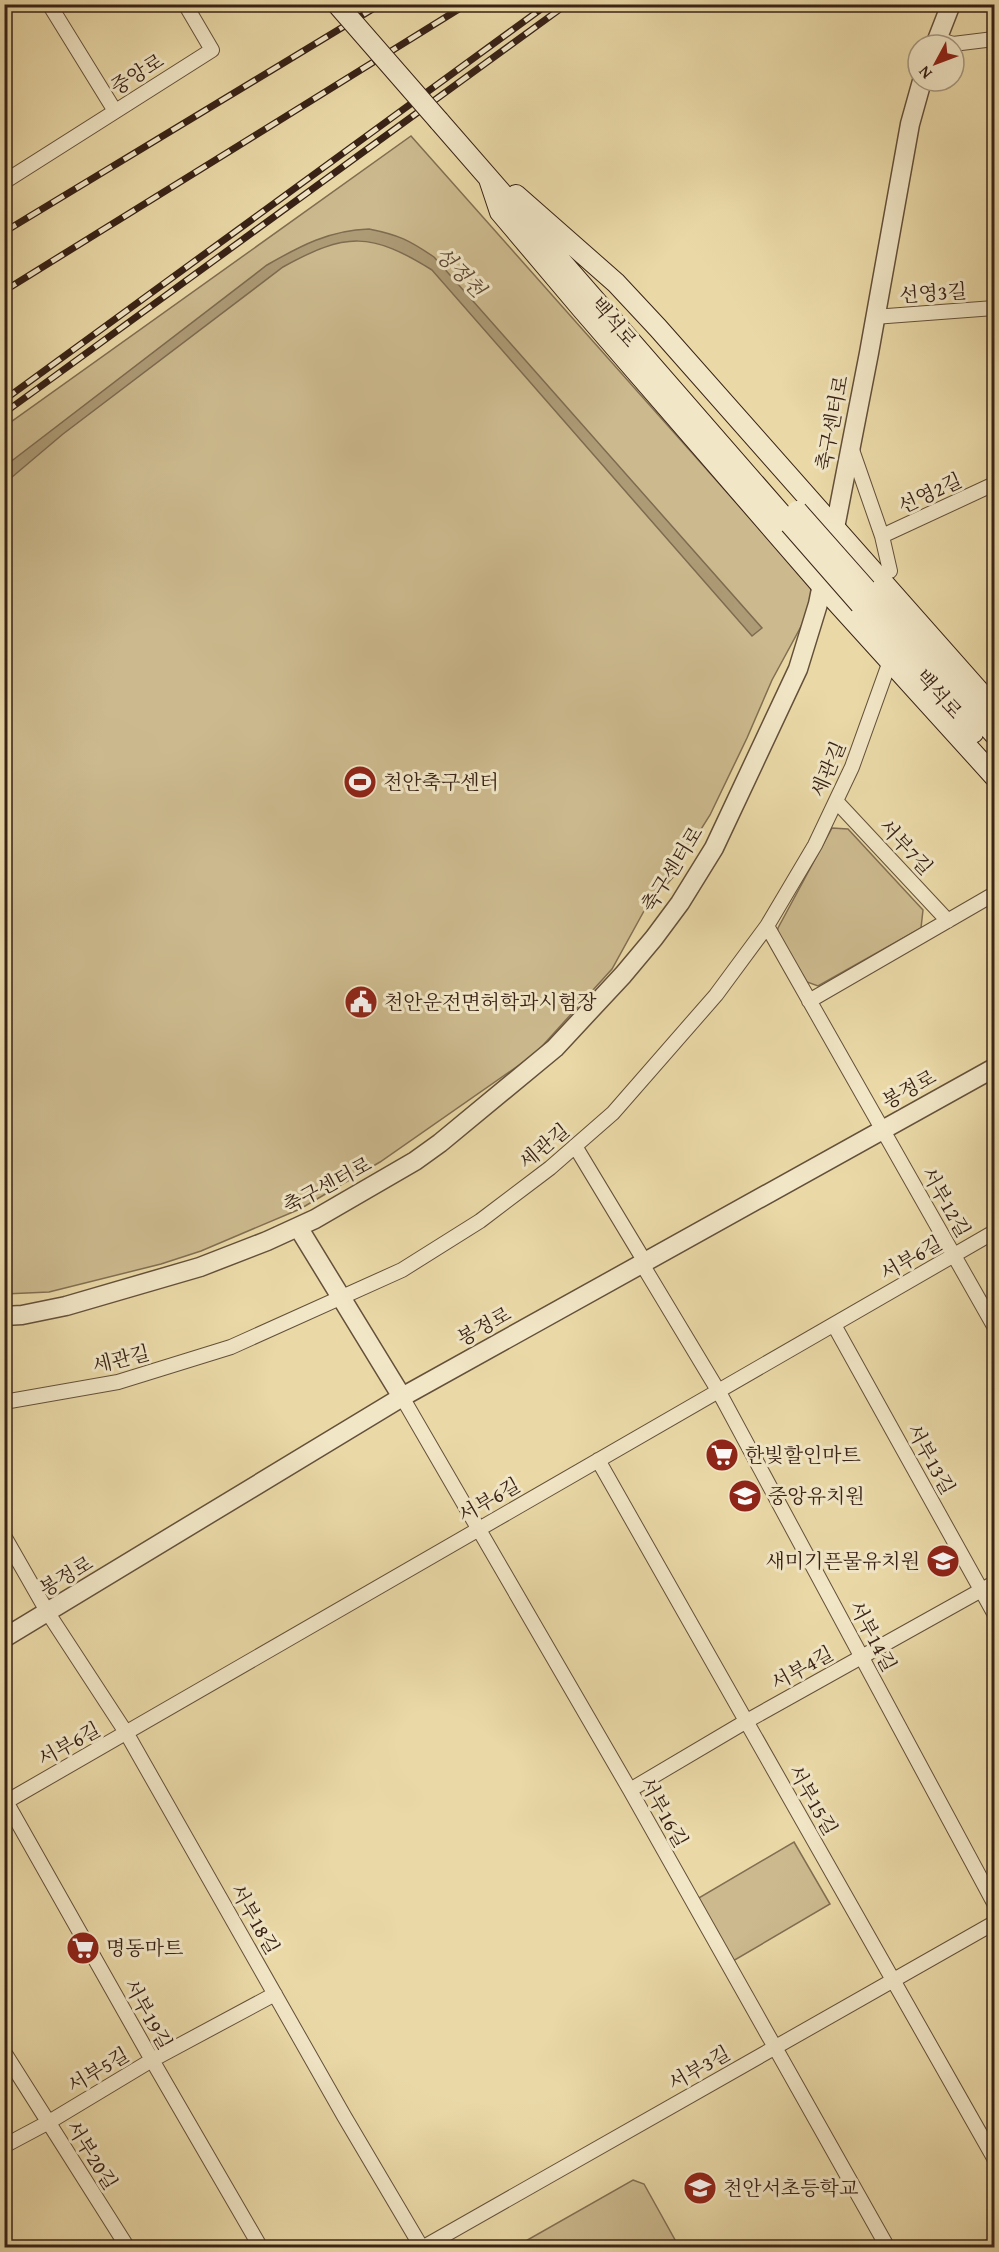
<svg xmlns="http://www.w3.org/2000/svg" width="999" height="2252" viewBox="0 0 999 2252" font-family="'Gentium Book Plus','Noto Serif KR',serif">
	<style>
		.green { fill: #ccba8e; stroke: #826e52; stroke-width: 1.5 }
		.water { fill: #ad9b76; stroke: #7e6b50; stroke-width: 1.5 }
		.lines { fill: none; stroke-linecap: round; stroke-linejoin: round }
		.minor-casing { stroke: #64503a; stroke-width: 16 }
		.tertiary-casing { stroke: #64503a; stroke-width: 21 }
		.secondary-casing { stroke: #382216; stroke-width: 22 }
		.minor { stroke: #f1e6c6; stroke-width: 14 }
		.tertiary { stroke: #f1e6c6; stroke-width: 18 }
		.secondary { stroke: #f1e6c6; stroke-width: 20 }
		.rail-casing { stroke: #382216; stroke-width: 7 }
		.rail { stroke: #f1e6c6; stroke-width: 4.5; stroke-dasharray: 14; stroke-linecap: butt }
		.secondary-bridge-casing { stroke: #382216; stroke-width: 22; stroke-linecap: butt }
		.secondary-bridge { stroke: #f1e6c6; stroke-width: 20 }
		.labels { text-anchor: middle; stroke-width: 6; stroke-linejoin: round; paint-order: stroke }
		.street-label { font-size: 20px; fill: #382216; stroke: #f1e6c6 }
		.poi-label { font-size: 20px; fill: #382216; stroke: #f1e6c6; text-anchor: start }
		.water-label { font-size: 21px; font-style: italic; fill: #5b4633; stroke: #f1e6c6 }
	</style>
	<rect width="100%" height="100%" fill="#ead9a7"/>
	<filter id="stains"><feTurbulence type="fractalNoise" baseFrequency=".00333" numOctaves="4"/><feColorMatrix values="0 0 0 0 .2 0 0 0 0 .09 0 0 0 0 .02 0 0 0 .5 -.17"/></filter>
	<radialGradient id="worn" r=".72"><stop offset=".6" stop-color="#630" stop-opacity="0"/><stop offset="1" stop-color="#630" stop-opacity=".3"/></radialGradient>
	<!-- green -->
	<path class="green" d="M 411,136 L 818,595 L 772,680 L 747,738 L 710,815 L 681,861 L 675,875 L 660,892 L 655,891 L 612,969 L 535,1054 L 380,1162 L 300,1209 L 201,1251 L 161,1264 L 49,1292 L 5,1294 L 4,427 Z
		M 832,828 L 848,829 L 923,910 L 921,928 L 818,986 L 807,982 L 777,933 L 778,928 Z
		M 794,1842 L 830,1904 L 733,1961 L 697,1899 Z
		M 633,2180 L 644,2184 L 679,2247 L 515,2247 Z"/>
	<!-- water -->
	<path class="water" d="M 369,229 C 399,235 409,240 434,257 L 762,628 L 752,636 L 432,270 C 371,232 346,232 283,267 L 63,434 L 5,483 L 5,468 L 9,463 L 267,265 C 300,246 330,230 369,229 Z"/>
	<g class="lines">
		<defs>
			<path id="minor" d="M 49,4 L 115,111
				M 938,39 L 953,44 L 994,39
				M 4,182 L 212,50 L 185,4
				M 874,317 L 994,308
				M 851,447 L 882,536 L 890,571
				M 882,536 L 994,484
				M 836,801 L 948,921
				M 767,926 L 994,1326
				M 809,1001 L 994,894
				M 575,1146 L 645,1262
				M 642,1264 L 719,1392 L 994,1903
				M 834,1325 L 994,1613
				M 402,1397 L 630,1790 L 888,2248
				M 4,1402 L 118,1382 L 231,1347 L 402,1270 L 480,1221 L 550,1168 L 613,1113 L 716,995 L 767,926 L 815,845 L 852,767 L 890,661
				M 598,1460 L 994,2158
				M 4,1536 L 48,1613 L 127,1734 L 344,2116 L 422,2248 L 994,1923
				M 630,1790 L 745,1722 L 994,1583
				M 4,1798 L 152,2060 L 261,2248
				M 4,1803 L 994,1232
				M 4,2052 L 128,2248
				M 4,2146 L 49,2122 L 152,2060 L 275,1994
				M 987,2248 L 994,2244"/>
			<path id="tertiary" d="M 935,45 L 951,4
				M 833,538 L 869,353 L 910,124 L 922,81
				M 298,1227 L 402,1397
				M 4,1316 L 22,1315 L 66,1306 L 200,1267 L 267,1241 L 315,1219 L 415,1161 L 440,1143 L 555,1048 L 623,975 L 654,938 L 680,903 L 714,848 L 798,669 L 818,604 L 824,574
				M 4,1638 L 402,1397 L 994,1068"/>
			<path id="secondary" d="M 439,121 L 790,524
				M 489,179 L 500,212 L 582,309 L 821,585 L 994,776
				M 516,195 L 616,283 L 658,328 L 994,708
				M 866,589 L 994,734
				M 860,604 L 973,733"/>
		</defs>
		<!-- minor casing -->
		<use href="#minor" class="minor-casing"/>
		<!-- tertiary casing -->
		<use href="#tertiary" class="tertiary-casing"/>
		<!-- secondary casing -->
		<use href="#secondary" class="secondary-casing"/>
		<!-- minor -->
		<use href="#minor" class="minor"/>
		<!-- tertiary -->
		<use href="#tertiary" class="tertiary"/>
		<!-- secondary -->
		<use href="#secondary" class="secondary"/>
		<defs>
			<path id="rail" d="M 4,232 L 381,4
				M 4,291 L 467,4
				M 4,400 L 548,4
				M 4,413 L 567,4"/>
		</defs>
		<!-- rail casing -->
		<use href="#rail" class="rail-casing"/>
		<!-- rail -->
		<use href="#rail" class="rail"/>
		<defs>
			<path id="secondary-bridge" d="M 337,4 L 439,121
				M 797,511 L 866,589
				M 790,524 L 860,604"/>
		</defs>
		<!-- secondary-bridge casing -->
		<use href="#secondary-bridge" class="secondary-bridge-casing"/>
		<!-- secondary-bridge -->
		<use href="#secondary-bridge" class="secondary-bridge"/>
	</g>
	<!-- icons -->
	<defs>
		<symbol id="stadium-disc" viewBox="-11 -11 22 22"><circle r="9.5" fill="#8f2418" stroke="#f1e6c6"/><path d="M0-5a6.5 5 0 1 0 0 10a6.5 5 0 1 0 0-10ZM-3.5-1.8h7v3.6h-7Z" fill="#fff"/></symbol>
		<symbol id="civic-disc" viewBox="-11 -11 22 22"><circle r="9.5" fill="#8f2418" stroke="#f1e6c6"/><path d="M-.6-6.5H3V-4.5H.6V-3L4-1V1h2V6H-6V1h2V-1L-.6-3ZM-1.2 2.5V6h2.4V2.5Z" fill="#fff"/></symbol>
		<symbol id="supermarket-disc" viewBox="-11 -11 22 22"><circle r="9.5" fill="#8f2418" stroke="#f1e6c6"/><path d="M-6-5.5h2.5l.6 2H6L4.5 2H-2.5L-4.4-4H-6ZM-1.5 3.2a1.3 1.3 0 1 0 .1 0ZM3 3.2a1.3 1.3 0 1 0 .1 0Z" fill="#fff"/></symbol>
		<symbol id="school-disc" viewBox="-11 -11 22 22"><circle r="9.5" fill="#8f2418" stroke="#f1e6c6"/><path d="M0-5L7-2L0 1L-7-2ZM-4 1L0 2.5L4 1V4Q0 6-4 4Z" fill="#fff"/></symbol>
	</defs>
	<g fill-rule="evenodd">
		<use href="#stadium-disc" x="341" y="763" width="38" height="38"/>
		<use href="#civic-disc" x="342" y="983" width="38" height="38"/>
		<use href="#supermarket-disc" x="703" y="1436" width="38" height="38"/>
		<use href="#school-disc" x="726" y="1477" width="38" height="38"/>
		<use href="#school-disc" x="924" y="1542" width="38" height="38"/>
		<use href="#supermarket-disc" x="64" y="1929" width="38" height="38"/>
		<use href="#school-disc" x="681" y="2169" width="38" height="38"/>
	</g>
	<g class="labels">
		<!-- street labels -->
		<g class="street-label">
			<text transform="translate(137 74) rotate(-32)" y="7">중앙로</text>
			<text transform="translate(933 293) rotate(-4)" y="7">선영3길</text>
			<text transform="translate(614 322) rotate(49)" y="7">백석로</text>
			<text transform="translate(832 423) rotate(-79)" y="7">축구센터로</text>
			<text transform="translate(930 493) rotate(-25)" y="7">선영2길</text>
			<text transform="translate(939 694) rotate(48)" y="7">백석로</text>
			<text transform="translate(828 769) rotate(-67)" y="7">세관길</text>
			<text transform="translate(906 847) rotate(47)" y="7">서부7길</text>
			<text transform="translate(672 869) rotate(-58)" y="7">축구센터로</text>
			<text transform="translate(909 1089) rotate(-29)" y="7">봉정로</text>
			<text transform="translate(544 1146) rotate(-40)" y="7">세관길</text>
			<text transform="translate(327 1185) rotate(-28)" y="7">축구센터로</text>
			<text transform="translate(946 1202) rotate(60)" y="7">서부12길</text>
			<text transform="translate(911 1258) rotate(-30)" y="7">서부6길</text>
			<text transform="translate(484 1326) rotate(-29)" y="7">봉정로</text>
			<text transform="translate(121 1359) rotate(-14)" y="7">세관길</text>
			<text transform="translate(931 1459) rotate(61)" y="7">서부13길</text>
			<text transform="translate(489 1500) rotate(-30)" y="7">서부6길</text>
			<text transform="translate(66 1576) rotate(-31)" y="7">봉정로</text>
			<text transform="translate(873 1636) rotate(62)" y="7">서부14길</text>
			<text transform="translate(802 1668) rotate(-29)" y="7">서부4길</text>
			<text transform="translate(69 1744) rotate(-29)" y="7">서부6길</text>
			<text transform="translate(813 1800) rotate(60)" y="7">서부15길</text>
			<text transform="translate(664 1812) rotate(61)" y="7">서부16길</text>
			<text transform="translate(255 1919) rotate(60)" y="7">서부18길</text>
			<text transform="translate(148 2014) rotate(61)" y="7">서부19길</text>
			<text transform="translate(699 2068) rotate(-30)" y="7">서부3길</text>
			<text transform="translate(98 2070) rotate(-31)" y="7">서부5길</text>
			<text transform="translate(92 2155) rotate(58)" y="7">서부20길</text>
		</g>
		<!-- poi labels -->
		<g class="poi-label">
			<text x="383" y="789">천안축구센터</text>
			<text x="384" y="1009">천안운전면허학과시험장</text>
			<text x="745" y="1462">한빛할인마트</text>
			<text x="768" y="1503">중앙유치원</text>
			<text x="920" y="1568" text-anchor="end">새미기픈물유치원</text>
			<text x="106" y="1955">명동마트</text>
			<text x="723" y="2195">천안서초등학교</text>
		</g>
		<!-- water labels -->
		<g class="water-label">
			<text transform="translate(460 272) rotate(45)" y="7">성정천</text>
		</g>
	</g>
	<!-- margin -->
	<rect width="999" height="2252" fill="none" stroke="#ead9a7" stroke-width="24"/>
	<rect x="6" y="6" width="987" height="2240" fill="none" stroke="#382216" stroke-width="3"/>
	<rect x="12" y="12" width="975" height="2228" fill="none" stroke="#382216" stroke-width="1.5"/>
	<!-- north arrow -->
	<g transform="translate(936 63) rotate(229)"><circle r="28" fill="#f1e6c6" stroke="#a79880" stroke-width="1.5"/>
	<path d="M0-4.5L10 22L0 15L-10 22Z" fill="#8f2418"/>
	<text y="-9" font-size="16" font-weight="bold" text-anchor="middle" fill="#382216">N</text>
	</g>
	<rect width="100%" height="100%" filter="url(#stains)"/>
	<rect width="100%" height="100%" fill="url(#worn)"/>
</svg>
